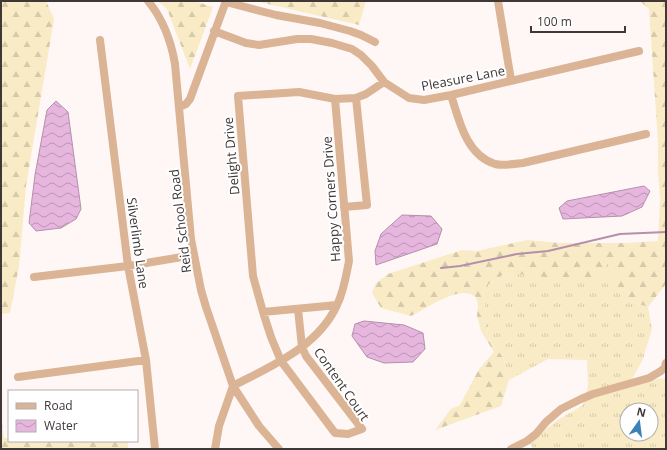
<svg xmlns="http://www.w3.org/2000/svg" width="667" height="450" viewBox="0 0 667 450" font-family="'Open Sans',sans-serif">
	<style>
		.grass { fill: url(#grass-tufts); fill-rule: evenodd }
		.forest { fill: url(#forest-firs) }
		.water { fill: url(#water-waves); stroke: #b490ac }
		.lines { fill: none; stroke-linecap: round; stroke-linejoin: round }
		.stream { stroke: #b490ac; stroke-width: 2 }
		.minor { stroke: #dbb495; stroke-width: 8 }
		.labels { text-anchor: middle; stroke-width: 4; stroke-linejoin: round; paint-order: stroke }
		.street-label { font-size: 13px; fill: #3f3837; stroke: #fff }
	</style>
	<defs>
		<pattern id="grass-tufts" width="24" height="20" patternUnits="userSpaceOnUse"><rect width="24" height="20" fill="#f8ebc6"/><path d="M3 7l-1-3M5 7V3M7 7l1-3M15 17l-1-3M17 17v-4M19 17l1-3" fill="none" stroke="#d6caab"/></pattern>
		<pattern id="forest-firs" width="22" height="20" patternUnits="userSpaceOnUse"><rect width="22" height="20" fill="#f8ebc6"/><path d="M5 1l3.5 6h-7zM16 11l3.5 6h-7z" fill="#d6caab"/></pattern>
		<pattern id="water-waves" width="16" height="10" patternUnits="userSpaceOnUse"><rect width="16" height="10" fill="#e6b6de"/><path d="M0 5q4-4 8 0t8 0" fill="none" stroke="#bc95b5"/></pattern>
	</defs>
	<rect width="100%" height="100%" fill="#fef7f6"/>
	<!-- grass -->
	<path class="grass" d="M 609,261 L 622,299 L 648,307 L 652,329 L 643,359 L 630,383 L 666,378 L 666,449 L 533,449 L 530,443 L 556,421 L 583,405 L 588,387 L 587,360 L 548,359 L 509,380 L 504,359 L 488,337 L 483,288 L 507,272 L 591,282 ZM 627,410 L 651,410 L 651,434 L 627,434 Z"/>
	<!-- forest -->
	<path class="forest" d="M 1,1 L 46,1 L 54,19 L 26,186 L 19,266 L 10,313 L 1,314 Z
		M 158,1 L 194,1 L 213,7 L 190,69 L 167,9 Z
		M 255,1 L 366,1 L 359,25 Z
		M 640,1 L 666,1 L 666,284 L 648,307 L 622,299 L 609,262 L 591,283 L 507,272 L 483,288 L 488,337 L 504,359 L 509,380 L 501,406 L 435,430 L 451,409 L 460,405 L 479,369 L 494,352 L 481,331 L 477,316 L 478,305 L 476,297 C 476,297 471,294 470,294 C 455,288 425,309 411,316 L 381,308 L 372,293 L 376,283 L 388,274 L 462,250 L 477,251 L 527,240 L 560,243 L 625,243 L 658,241 L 660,199 L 658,171 L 658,142 L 649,9 Z
		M 1,414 L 4,438 L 9,438 L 9,441 L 128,441 L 128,449 L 1,449 Z"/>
	<!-- water -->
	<path class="water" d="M 56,101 L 68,112 L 81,209 L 76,219 L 61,228 L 36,231 L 29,223 L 35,175 L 47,110 Z
		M 644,186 L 650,191 L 642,207 L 622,216 L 563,219 L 559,208 L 567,201 Z
		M 402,215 L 431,216 L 442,229 L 437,244 L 376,265 L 375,251 L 381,234 Z
		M 364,321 L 404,325 L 423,333 L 425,349 L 413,362 L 384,363 L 367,357 L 352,336 L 355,324 Z"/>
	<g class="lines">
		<!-- stream -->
		<path class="stream" d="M 441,268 L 460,266 L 517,254 L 548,251 L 620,234 L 666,232"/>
		<!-- minor -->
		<path class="minor" d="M 148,1 C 163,19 171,41 175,64 L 191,239 L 201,290 L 206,307 L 233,386 L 259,426 L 279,449
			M 498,1 L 511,80
			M 226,2 L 276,15 L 320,23 L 350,31 L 361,35 L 375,42
			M 214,31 L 246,43 L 259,45 L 297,39 L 311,39 L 332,43 L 352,49 L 361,55 L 372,66 L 384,82 L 409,98 L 424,100 L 451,95 L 639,51
			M 100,40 L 128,266 L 146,360 L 155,449
			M 451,95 C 459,120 466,155 495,164 C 503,166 514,164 523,163 L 646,134
			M 179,107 L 186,104 L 190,99 L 226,1
			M 344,207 L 367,205 L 356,98
			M 34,277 L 128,266 L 194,255
			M 298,309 L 302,347 L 306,356 L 362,429 L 348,434 L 335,433 L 281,361 L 271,337 L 263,312 L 253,276 L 238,96 L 299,92 L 335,99 L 356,98 L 366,94 L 384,82
			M 263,312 L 337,305
			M 18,377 L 146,360
			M 215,449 L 219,426 L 233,386 C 271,366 318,347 337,305 C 344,291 346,276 349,261 L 335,99
			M 511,449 L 527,441 L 536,434 L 546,422 L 561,409 L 581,399 L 593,394 L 649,378 L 661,371 L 665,367 L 666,363"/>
	</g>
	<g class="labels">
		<!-- street labels -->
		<g class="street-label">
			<text transform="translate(463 78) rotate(-11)" y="5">Pleasure Lane</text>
			<text transform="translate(231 156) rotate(-95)" y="5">Delight Drive</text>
			<text transform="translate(331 199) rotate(-94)" y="5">Happy Corners Drive</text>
			<text transform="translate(180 221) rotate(-97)" y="5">Reid School Road</text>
			<text transform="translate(138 243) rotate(82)" y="5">Silverlimb Lane</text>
			<text transform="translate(342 384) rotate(55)" y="5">Content Court</text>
		</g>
	</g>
	<!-- border -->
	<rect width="667" height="450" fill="none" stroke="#3f3837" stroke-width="4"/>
	<!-- legend -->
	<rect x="8" y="390" width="130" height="52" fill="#ffffff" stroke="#b2afaf"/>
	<rect x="16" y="403" width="20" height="6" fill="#dbb495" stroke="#b2afaf"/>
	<text x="44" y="410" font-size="12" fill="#3f3837">Road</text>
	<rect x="16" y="420" width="20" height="12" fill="url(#water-waves)" stroke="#b2afaf"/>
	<text x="44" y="430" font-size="12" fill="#3f3837">Water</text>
	<!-- north arrow -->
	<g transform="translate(639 422) rotate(14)"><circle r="19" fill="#ffffff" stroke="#b2afaf"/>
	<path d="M0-3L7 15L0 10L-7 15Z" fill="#3b83b7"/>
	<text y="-6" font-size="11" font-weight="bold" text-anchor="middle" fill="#3f3837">N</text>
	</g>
	<!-- scale -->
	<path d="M531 26v6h94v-6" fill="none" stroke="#3f3837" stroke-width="2"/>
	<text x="537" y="26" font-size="12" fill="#3f3837" stroke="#ffffff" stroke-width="3" paint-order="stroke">100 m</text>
</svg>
